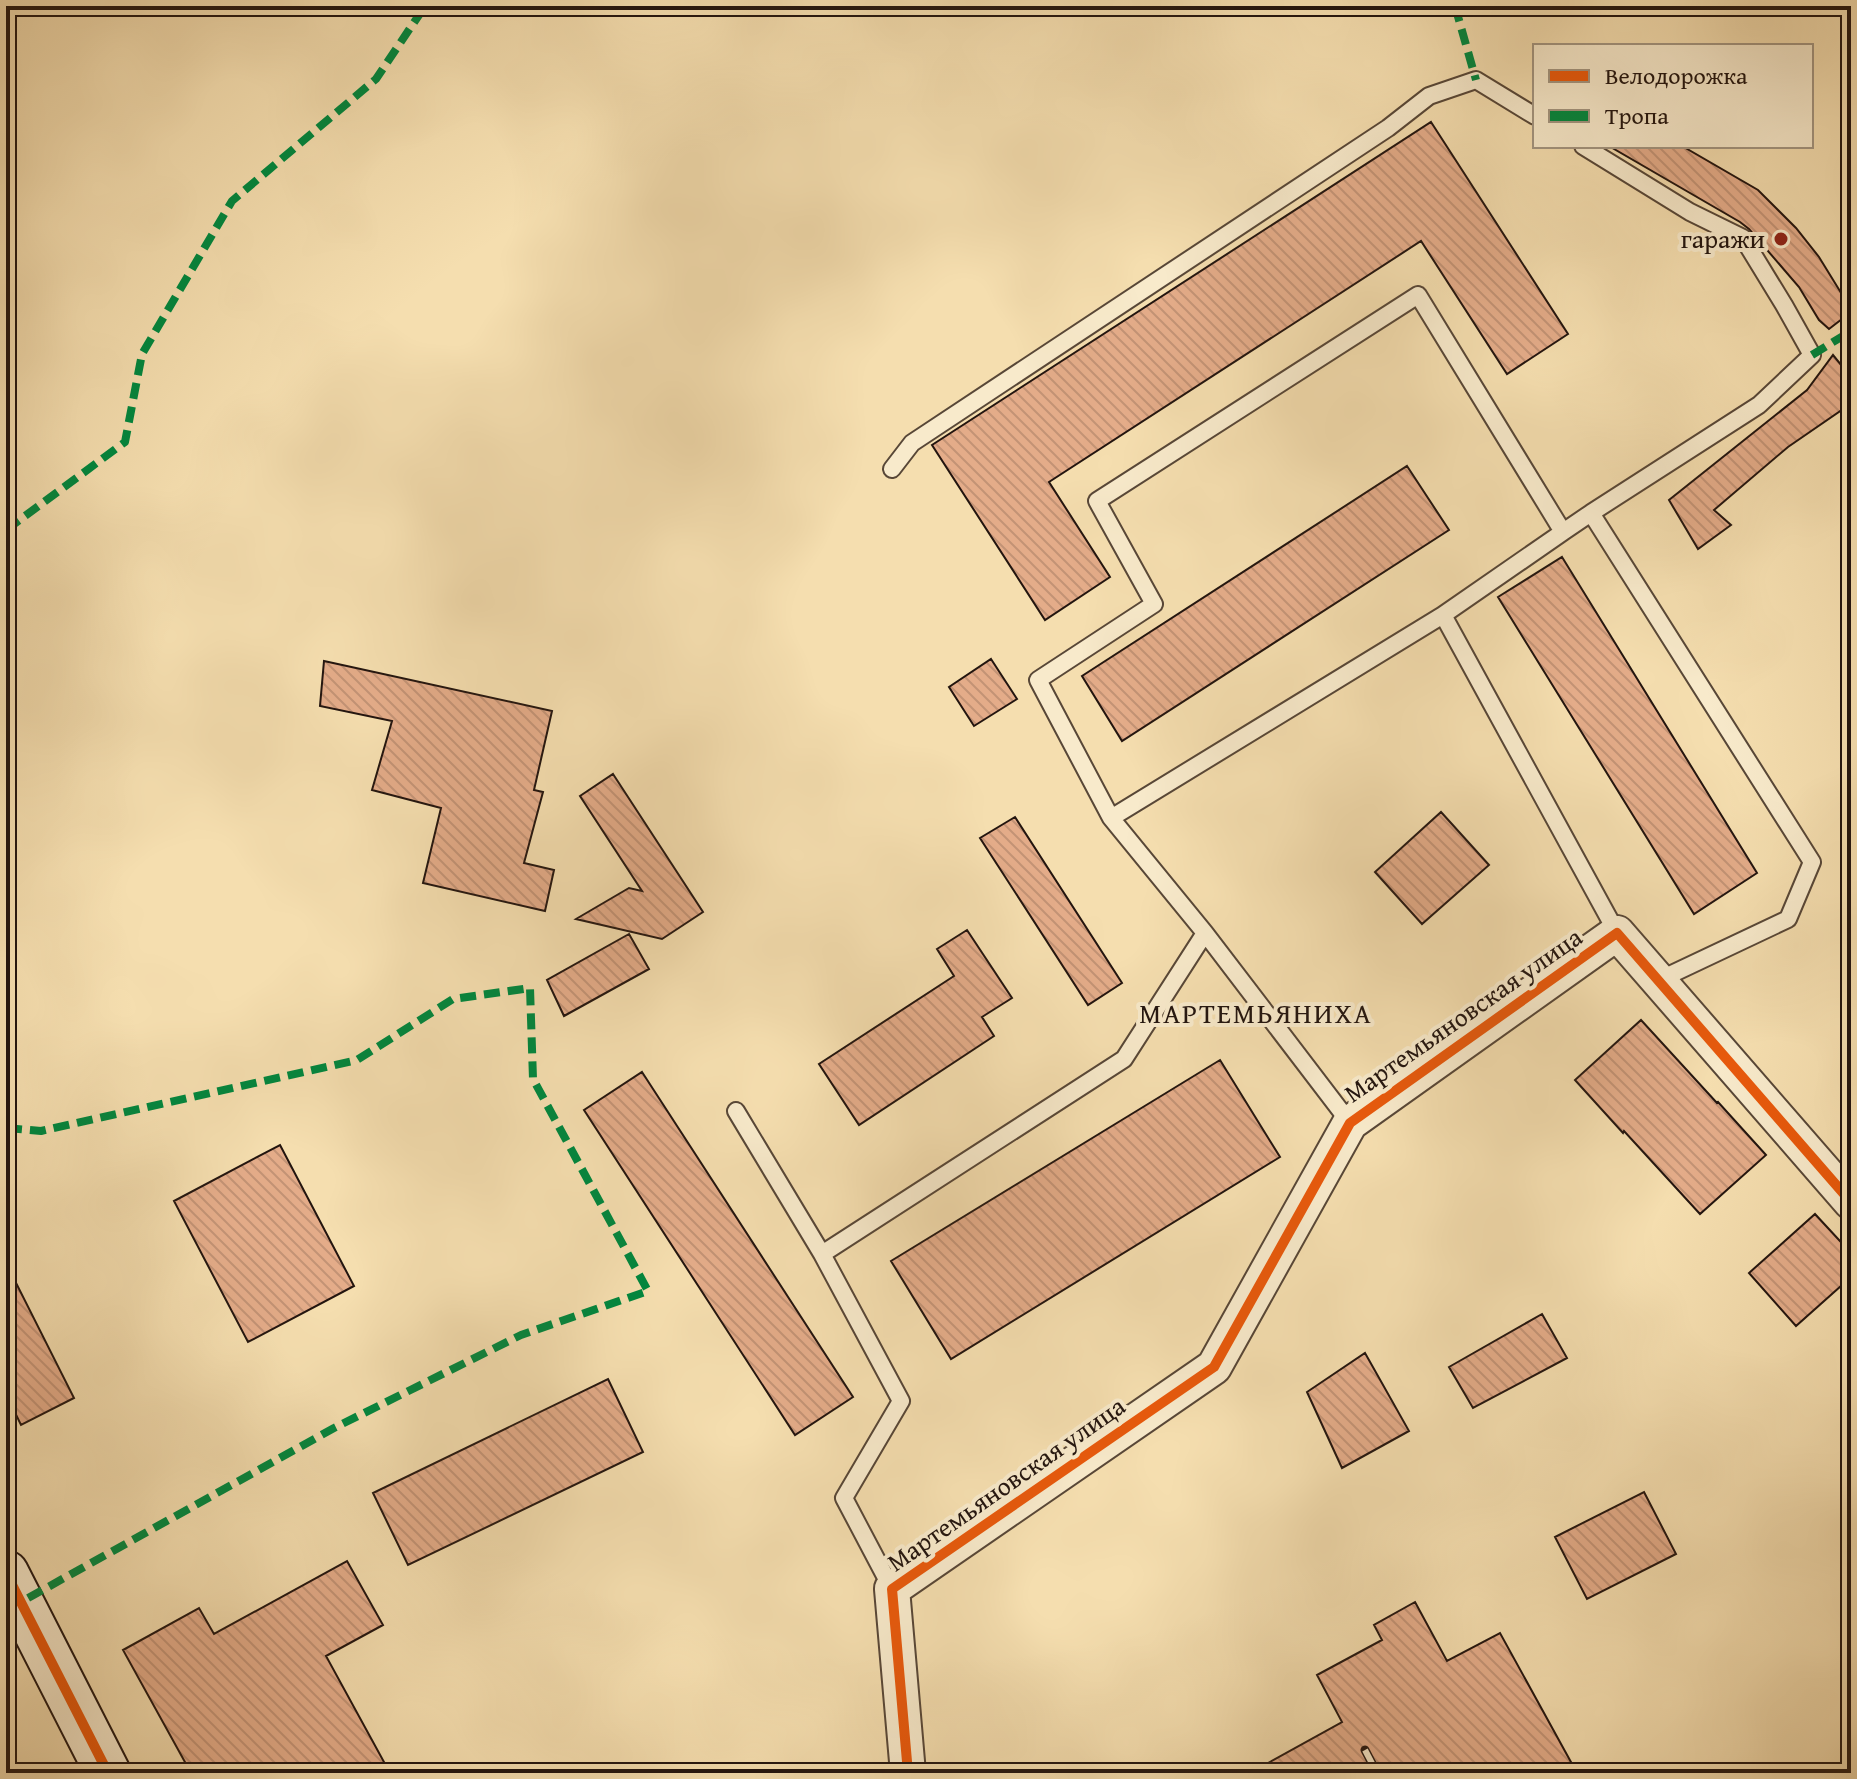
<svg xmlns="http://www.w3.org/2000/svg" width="1857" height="1779" viewBox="0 0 1857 1779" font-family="'Gentium Book Plus',serif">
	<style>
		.building { fill: url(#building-back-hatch); stroke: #23150f; stroke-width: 2 }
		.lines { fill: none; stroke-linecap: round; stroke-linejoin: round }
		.lane-casing { stroke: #584737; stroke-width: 20 }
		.street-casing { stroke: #584737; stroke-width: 38 }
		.secondary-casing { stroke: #23150f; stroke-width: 48 }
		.lane { stroke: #f8eacb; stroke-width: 16 }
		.street { stroke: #f8eacb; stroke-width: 34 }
		.secondary { stroke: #f8eacb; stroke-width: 44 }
		.rail-casing { stroke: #23150f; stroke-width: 9 }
		.rail { stroke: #f8eacb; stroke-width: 6; stroke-dasharray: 18; stroke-linecap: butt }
		.quiet { stroke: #00873e; stroke-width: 8; stroke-dasharray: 16 8; stroke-linecap: butt }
		.cycleway-casing { stroke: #f8eacb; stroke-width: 15 }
		.cycleway { stroke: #e8590c; stroke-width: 10 }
		.poi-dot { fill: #8f2418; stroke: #f8eacb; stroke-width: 3 }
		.labels { text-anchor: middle; stroke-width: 8; stroke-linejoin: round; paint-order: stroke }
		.poi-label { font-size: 26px; fill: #23150f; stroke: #f8eacb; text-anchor: end }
		.street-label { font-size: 26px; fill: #23150f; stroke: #f8eacb }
		.neighbourhood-label { font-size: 28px; letter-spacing: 2px; fill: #23150f; stroke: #f8eacb }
	</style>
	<defs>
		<pattern id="building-back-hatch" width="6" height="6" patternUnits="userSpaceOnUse" patternTransform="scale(2)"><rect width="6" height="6" fill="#e4ac89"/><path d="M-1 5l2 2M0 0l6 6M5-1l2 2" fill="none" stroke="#c39375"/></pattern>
	</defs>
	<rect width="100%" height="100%" fill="#f5deaf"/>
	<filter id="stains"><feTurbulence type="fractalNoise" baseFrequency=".0025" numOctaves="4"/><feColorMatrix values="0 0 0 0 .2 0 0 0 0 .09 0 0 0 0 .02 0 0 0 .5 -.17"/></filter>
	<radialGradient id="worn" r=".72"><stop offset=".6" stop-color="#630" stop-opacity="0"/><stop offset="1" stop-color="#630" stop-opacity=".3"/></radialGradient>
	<!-- building -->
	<path class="building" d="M 1431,122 L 1568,334 L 1507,374 L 1421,241 L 1049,482 L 1110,577 L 1045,620 L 932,445 Z
		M 1609,146 L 1682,146 L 1758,190 L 1796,228 L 1819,257 L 1851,309 L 1851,312 L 1829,329 L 1819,320 L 1799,287 L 1749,229 L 1740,222 Z
		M 1833,355 L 1851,377 L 1851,398 L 1846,407 L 1788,447 L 1714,510 L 1731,525 L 1698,549 L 1669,500 L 1807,390 Z
		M 1407,466 L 1449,530 L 1122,741 L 1082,676 Z
		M 1562,557 L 1757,873 L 1694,914 L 1498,597 Z
		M 991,659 L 1017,699 L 974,726 L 949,687 Z
		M 324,661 L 552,711 L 534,790 L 543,792 L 524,863 L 554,870 L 545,911 L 423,883 L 441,808 L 372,790 L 392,721 L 320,706 Z
		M 613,774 L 703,912 L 662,939 L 576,919 L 629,888 L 642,891 L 580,796 Z
		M 1441,812 L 1489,865 L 1422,924 L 1375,872 Z
		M 1015,817 L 1122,983 L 1088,1005 L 980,838 Z
		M 967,930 L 1012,998 L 982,1017 L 994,1036 L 859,1125 L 819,1064 L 954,976 L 937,949 Z
		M 629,934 L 649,969 L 564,1016 L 547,980 Z
		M 1641,1020 L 1717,1103 L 1718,1102 L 1766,1155 L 1700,1214 L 1624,1131 L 1623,1133 L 1575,1080 Z
		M 1220,1060 L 1280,1157 L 951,1359 L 891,1261 Z
		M 642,1072 L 853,1397 L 795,1435 L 584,1110 Z
		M 280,1145 L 354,1286 L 248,1342 L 174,1201 Z
		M 1815,1214 L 1851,1253 L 1851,1277 L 1796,1326 L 1749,1273 Z
		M 6,1263 L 74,1398 L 21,1425 L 6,1394 Z
		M 1542,1314 L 1567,1358 L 1473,1408 L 1449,1367 Z
		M 1365,1353 L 1409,1431 L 1342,1468 L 1307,1392 Z
		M 608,1379 L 643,1452 L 408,1565 L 373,1493 Z
		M 1644,1492 L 1676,1554 L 1587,1599 L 1555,1537 Z
		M 347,1561 L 383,1625 L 326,1656 L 390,1773 L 191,1773 L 123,1650 L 199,1608 L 214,1634 Z
		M 1415,1602 L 1447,1661 L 1500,1633 L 1577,1773 L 1250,1773 L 1342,1722 L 1317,1675 L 1382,1640 L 1374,1625 Z"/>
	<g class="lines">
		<defs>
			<path id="lane" d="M 1583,146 L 1690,212 L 1743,238 L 1784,305 L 1812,355 L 1759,405 L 1591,513
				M 892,469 L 912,443 L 1388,128 L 1429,96 L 1476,80 L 1535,116
				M 1443,615 L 1563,532
				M 1111,818 L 1205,933 L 1350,1123
				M 1617,933 L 1443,615 L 1111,818 L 1038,680 L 1154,604 L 1097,501 L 1418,295 L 1563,532 L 1591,513 L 1812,862 L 1788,919 L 1659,980
				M 736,1111 L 822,1254
				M 892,1589 L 844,1498 L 901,1401 L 822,1254 L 1124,1059 L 1205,933"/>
			<path id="street" d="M 908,1773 L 892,1589 L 1214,1367 L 1350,1123 L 1617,933 L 1851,1202"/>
			<path id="secondary" d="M 6,1573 L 108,1773"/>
		</defs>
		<!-- lane casing -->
		<use href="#lane" class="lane-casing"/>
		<!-- street casing -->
		<use href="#street" class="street-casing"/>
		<!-- secondary casing -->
		<use href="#secondary" class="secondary-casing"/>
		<!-- lane -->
		<use href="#lane" class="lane"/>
		<!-- street -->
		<use href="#street" class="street"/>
		<!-- secondary -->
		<use href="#secondary" class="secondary"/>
		<defs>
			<path id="rail" d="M 1365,1750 L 1377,1773"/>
		</defs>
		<!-- rail casing -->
		<use href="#rail" class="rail-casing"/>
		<!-- rail -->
		<use href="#rail" class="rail"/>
		<!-- quiet -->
		<path class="quiet" d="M 1455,6 L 1476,80
			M 1812,355 L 1851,331
			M 6,530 L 125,442 L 142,354 L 232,201 L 376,79 L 425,6
			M 6,1128 L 41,1131 L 357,1060 L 453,999 L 530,988 L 533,1079 L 648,1291 L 521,1335 L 334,1428 L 21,1602"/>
		<defs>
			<path id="cycleway" d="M 6,1573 L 108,1773
				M 908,1773 L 892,1589 L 1214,1367 L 1350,1123 L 1617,933 L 1851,1202"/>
		</defs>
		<!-- cycleway casing -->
		<use href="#cycleway" class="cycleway-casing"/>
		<!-- cycleway -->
		<use href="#cycleway" class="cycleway"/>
	</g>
	<!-- markers -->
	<circle class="poi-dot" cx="1781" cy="239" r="8"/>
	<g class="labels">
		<!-- poi labels -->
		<g class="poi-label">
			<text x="1765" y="248">гаражи</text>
		</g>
		<!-- street labels -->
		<g class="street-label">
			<text transform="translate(1463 1015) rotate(-35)" y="9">Мартемьяновская улица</text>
			<text transform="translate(1006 1484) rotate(-35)" y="9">Мартемьяновская улица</text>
		</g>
		<!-- neighbourhood labels -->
		<g class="neighbourhood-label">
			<text x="1256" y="1023">МАРТЕМЬЯНИХА</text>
		</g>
	</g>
	<!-- margin -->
	<rect width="1857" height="1779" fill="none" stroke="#f5deaf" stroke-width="32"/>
	<rect x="8" y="8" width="1841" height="1763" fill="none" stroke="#23150f" stroke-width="4"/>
	<rect x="16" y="16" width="1825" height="1747" fill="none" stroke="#23150f" stroke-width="2"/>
	<!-- legend -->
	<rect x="1533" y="44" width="280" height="104" fill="#f8eacb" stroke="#a39580" stroke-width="2"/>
	<rect x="1549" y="70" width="40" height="12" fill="#e8590c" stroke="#a39580" stroke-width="2"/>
	<text x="1605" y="84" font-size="24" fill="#23150f">Велодорожка</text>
	<rect x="1549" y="110" width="40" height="12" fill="#00873e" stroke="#a39580" stroke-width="2"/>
	<text x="1605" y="124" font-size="24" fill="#23150f">Тропа</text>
	<rect width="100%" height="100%" filter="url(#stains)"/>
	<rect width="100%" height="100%" fill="url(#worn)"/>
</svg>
